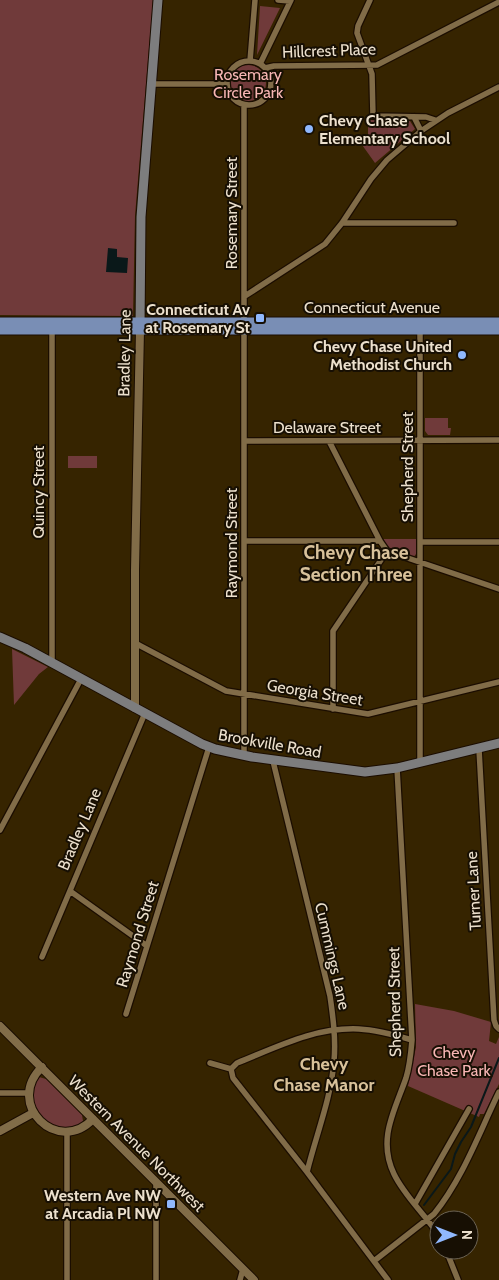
<svg xmlns="http://www.w3.org/2000/svg" width="499" height="1280" viewBox="0 0 499 1280" font-family="Cabin,sans-serif">
	<style>
		.green { fill: #703a3a }
		.water { fill: #0a1819 }
		.lines { fill: none; stroke-linecap: round; stroke-linejoin: round }
		.stream { stroke: #0a1819; stroke-width: 2 }
		.minor-casing { stroke: #1b0d00; stroke-width: 8 }
		.tertiary-casing { stroke: #1b0d00; stroke-width: 10 }
		.secondary-casing { stroke: #1b0d00; stroke-width: 11 }
		.primary-casing { stroke: #1b0d00; stroke-width: 11 }
		.minor { stroke: #816c48; stroke-width: 5.5 }
		.tertiary { stroke: #816c48; stroke-width: 8 }
		.secondary { stroke: #7d7d7e; stroke-width: 9 }
		.primary { stroke: #798eb5; stroke-width: 9 }
		.poi-dot { fill: #90b8fd; stroke: #170f03; stroke-width: 2 }
		.labels { text-anchor: middle; stroke-width: 4; stroke-linejoin: round; paint-order: stroke }
		.street-label { font-size: 16px; fill: #ece0cd; stroke: #170f03 }
		.park-label { font-size: 16px; fill: #f8b6b4; stroke: #170f03 }
		.poi-label { font-size: 16px; font-weight: bold; fill: #ece0cd; stroke: #170f03; text-anchor: end }
		.neighbourhood-label { font-size: 18px; font-weight: bold; fill: #d8c19a; stroke: #170f03 }
		.quarter-label { font-size: 19px; font-weight: bold; fill: #d8c19a; stroke: #170f03 }
	</style>
	<rect width="100%" height="100%" fill="#362400"/>
	<!-- green -->
	<path class="green" d="M 0,0 L 153,0 L 135,216 L 133,316 L 0,315 Z
		M 260,6 L 280,8 L 257,55 Z
		M230 83a18 18 0 1 1 36 0a18 18 0 1 1-36 0Z
		M 368,120 L 410,121 L 415,129 L 375,163 L 360,142 L 368,137 Z
		M 425,418 L 448,418 L 448,428 L 451,428 L 450,435 L 428,435 L 425,431 Z
		M 68,456 L 97,456 L 97,468 L 68,468 Z
		M 383,539 L 416,539 L 416,554 L 413,558 L 389,549 Z
		M 12,649 L 48,667 L 39,674 L 14,705 Z
		M 415,1004 L 454,1011 L 491,1022 L 489,1041 L 496,1044 L 499,1037 L 499,1084 L 484,1114 L 480,1114 L 479,1117 L 408,1086 L 416,1047 Z
		M 39,1077 L 46,1079 L 82,1115 L 83,1121 L 80,1125 C 73,1127 67,1129 60,1127 C 37,1122 26,1097 39,1077 Z"/>
	<!-- water -->
	<path class="water" d="M 108,248 L 117,249 L 117,257 L 128,258 L 127,273 L 106,272 Z"/>
	<g class="lines">
		<!-- stream -->
		<path class="stream" d="M 424,1205 L 451,1169 L 455,1154 L 461,1142 L 471,1127 L 499,1058"/>
		<defs>
			<path id="minor" d="M 278,0 L 290,1
				M 370,0 L 358,26 L 357,33 L 372,74 L 373,116 L 426,117 L 435,120
				M 250,61 L 255,0
				M227 83a22 22 0 1 1 44 0a22 22 0 1 1-44 0Z
				M 260,64 L 291,0
				M 265,68 L 274,66 L 377,65 L 499,2
				M 150,84 L 227,84
				M 244,105 L 244,756
				M 414,117 L 421,131
				M 342,223 L 454,223
				M 245,296 L 325,244 L 342,223 L 371,179 L 387,160 L 421,131 L 448,113 L 499,87
				M 420,327 L 420,763
				M 52,329 L 52,663
				M 245,441 L 499,440
				M 329,441 L 380,541 L 387,551 L 333,631 L 333,709
				M 245,541 L 380,541
				M 421,542 L 499,542
				M 387,551 L 499,589
				M 135,643 L 226,691 L 368,714 L 499,682
				M 479,749 L 494,1020 L 496,1026 L 499,1029
				M 273,761 L 330,996 C 333,1017 336,1039 334,1061 C 331,1099 316,1135 307,1172 L 388,1280
				M 397,768 L 412,1040 C 411,1052 410,1065 406,1078 C 395,1110 377,1139 394,1174 C 405,1197 426,1215 439,1236
				M 0,830 L 81,679
				M 70,891 L 147,946
				M 42,957 L 145,713
				M 126,1014 L 209,747
				M 210,1063 L 231,1069 L 237,1063 C 277,1047 315,1027 359,1029 C 377,1030 395,1035 412,1040
				M 231,1069 L 233,1078 L 307,1172
				M 0,1093 L 28,1093
				M 67,1132 L 67,1280
				M 415,1204 L 469,1109
				M 446,1250 L 458,1280
				M 374,1261 L 434,1214 C 463,1178 479,1133 499,1092
				M 156,1280 L 156,1182
				M 240,1280 L 243,1269"/>
			<path id="tertiary" d="M 135,708 L 135,570 L 140,330
				M 0,1026 L 254,1280
				M 42,1067 C 4,1104 58,1156 93,1119
				M 0,1131 L 33,1113"/>
			<path id="secondary" d="M 140,328 L 141,217 L 158,0
				M 0,637 L 25,648 L 202,744 L 215,749 L 252,757 L 365,772 L 397,768 L 499,743"/>
			<path id="primary" d="M 0,322 L 499,322
				M 0,330 L 499,330"/>
		</defs>
		<!-- minor casing -->
		<use href="#minor" class="minor-casing"/>
		<!-- tertiary casing -->
		<use href="#tertiary" class="tertiary-casing"/>
		<!-- secondary casing -->
		<use href="#secondary" class="secondary-casing"/>
		<!-- primary casing -->
		<use href="#primary" class="primary-casing"/>
		<!-- minor -->
		<use href="#minor" class="minor"/>
		<!-- tertiary -->
		<use href="#tertiary" class="tertiary"/>
		<!-- secondary -->
		<use href="#secondary" class="secondary"/>
		<!-- primary -->
		<use href="#primary" class="primary"/>
	</g>
	<!-- markers -->
	<g class="poi-dot">
		<circle cx="309" cy="129" r="5"/>
		<rect x="255" y="313" width="10" height="10" rx="2.5"/>
		<circle cx="462" cy="355" r="5"/>
		<rect x="166" y="1199" width="10" height="10" rx="2.5"/>
	</g>
	<g class="labels">
		<!-- street labels -->
		<g class="street-label">
			<text transform="translate(329 50) rotate(-2)" y="6">Hillcrest Place</text>
			<text transform="translate(231 213) rotate(-90)" y="6">Rosemary Street</text>
			<text x="372" y="313">Connecticut Avenue</text>
			<text transform="translate(124 353) rotate(-89)" y="6">Bradley Lane</text>
			<text x="327" y="433">Delaware Street</text>
			<text transform="translate(407 467) rotate(-90)" y="6">Shepherd Street</text>
			<text transform="translate(38 492) rotate(-90)" y="6">Quincy Street</text>
			<text transform="translate(231 543) rotate(-90)" y="6">Raymond Street</text>
			<text transform="translate(315 692) rotate(9)" y="6">Georgia Street</text>
			<text transform="translate(270 743) rotate(10)" y="6">Brookville Road</text>
			<text transform="translate(79 829) rotate(-67)" y="6">Bradley Lane</text>
			<text transform="translate(473 891) rotate(-93)" y="6">Turner Lane</text>
			<text transform="translate(137 934) rotate(-73)" y="6">Raymond Street</text>
			<text transform="translate(333 956) rotate(77)" y="6">Cummings Lane</text>
			<text transform="translate(394 1002) rotate(-91)" y="6">Shepherd Street</text>
			<text transform="translate(137 1143) rotate(45)" y="6">Western Avenue Northwest</text>
		</g>
		<!-- park labels -->
		<g class="park-label">
			<text x="248" y="80">Rosemary<tspan x="248" dy="18">Circle Park</tspan></text>
			<text x="454" y="1058">Chevy<tspan x="454" dy="18">Chase Park</tspan></text>
		</g>
		<!-- poi labels -->
		<g class="poi-label">
			<text x="319" y="126" text-anchor="start">Chevy Chase<tspan x="319" dy="18">Elementary School</tspan></text>
			<text x="250" y="315">Connecticut Av<tspan x="250" dy="18">at Rosemary St</tspan></text>
			<text x="452" y="352">Chevy Chase United<tspan x="452" dy="18">Methodist Church</tspan></text>
			<text x="161" y="1201">Western Ave NW<tspan x="161" dy="18">at Arcadia Pl NW</tspan></text>
		</g>
		<!-- neighbourhood labels -->
		<g class="neighbourhood-label">
			<text x="324" y="1070">Chevy<tspan x="324" dy="21">Chase Manor</tspan></text>
		</g>
		<!-- quarter labels -->
		<g class="quarter-label">
			<text x="356" y="559">Chevy Chase<tspan x="356" dy="22">Section Three</tspan></text>
		</g>
	</g>
	<!-- north arrow -->
	<g transform="translate(454 1235) rotate(90)"><circle r="24" fill="#170f03" stroke="#6c6354"/>
	<path d="M0-4L9 19L0 12L-9 19Z" fill="#90b8fd"/>
	<text y="-8" font-size="14" font-weight="bold" text-anchor="middle" fill="#ece0cd">N</text>
	</g>
</svg>
